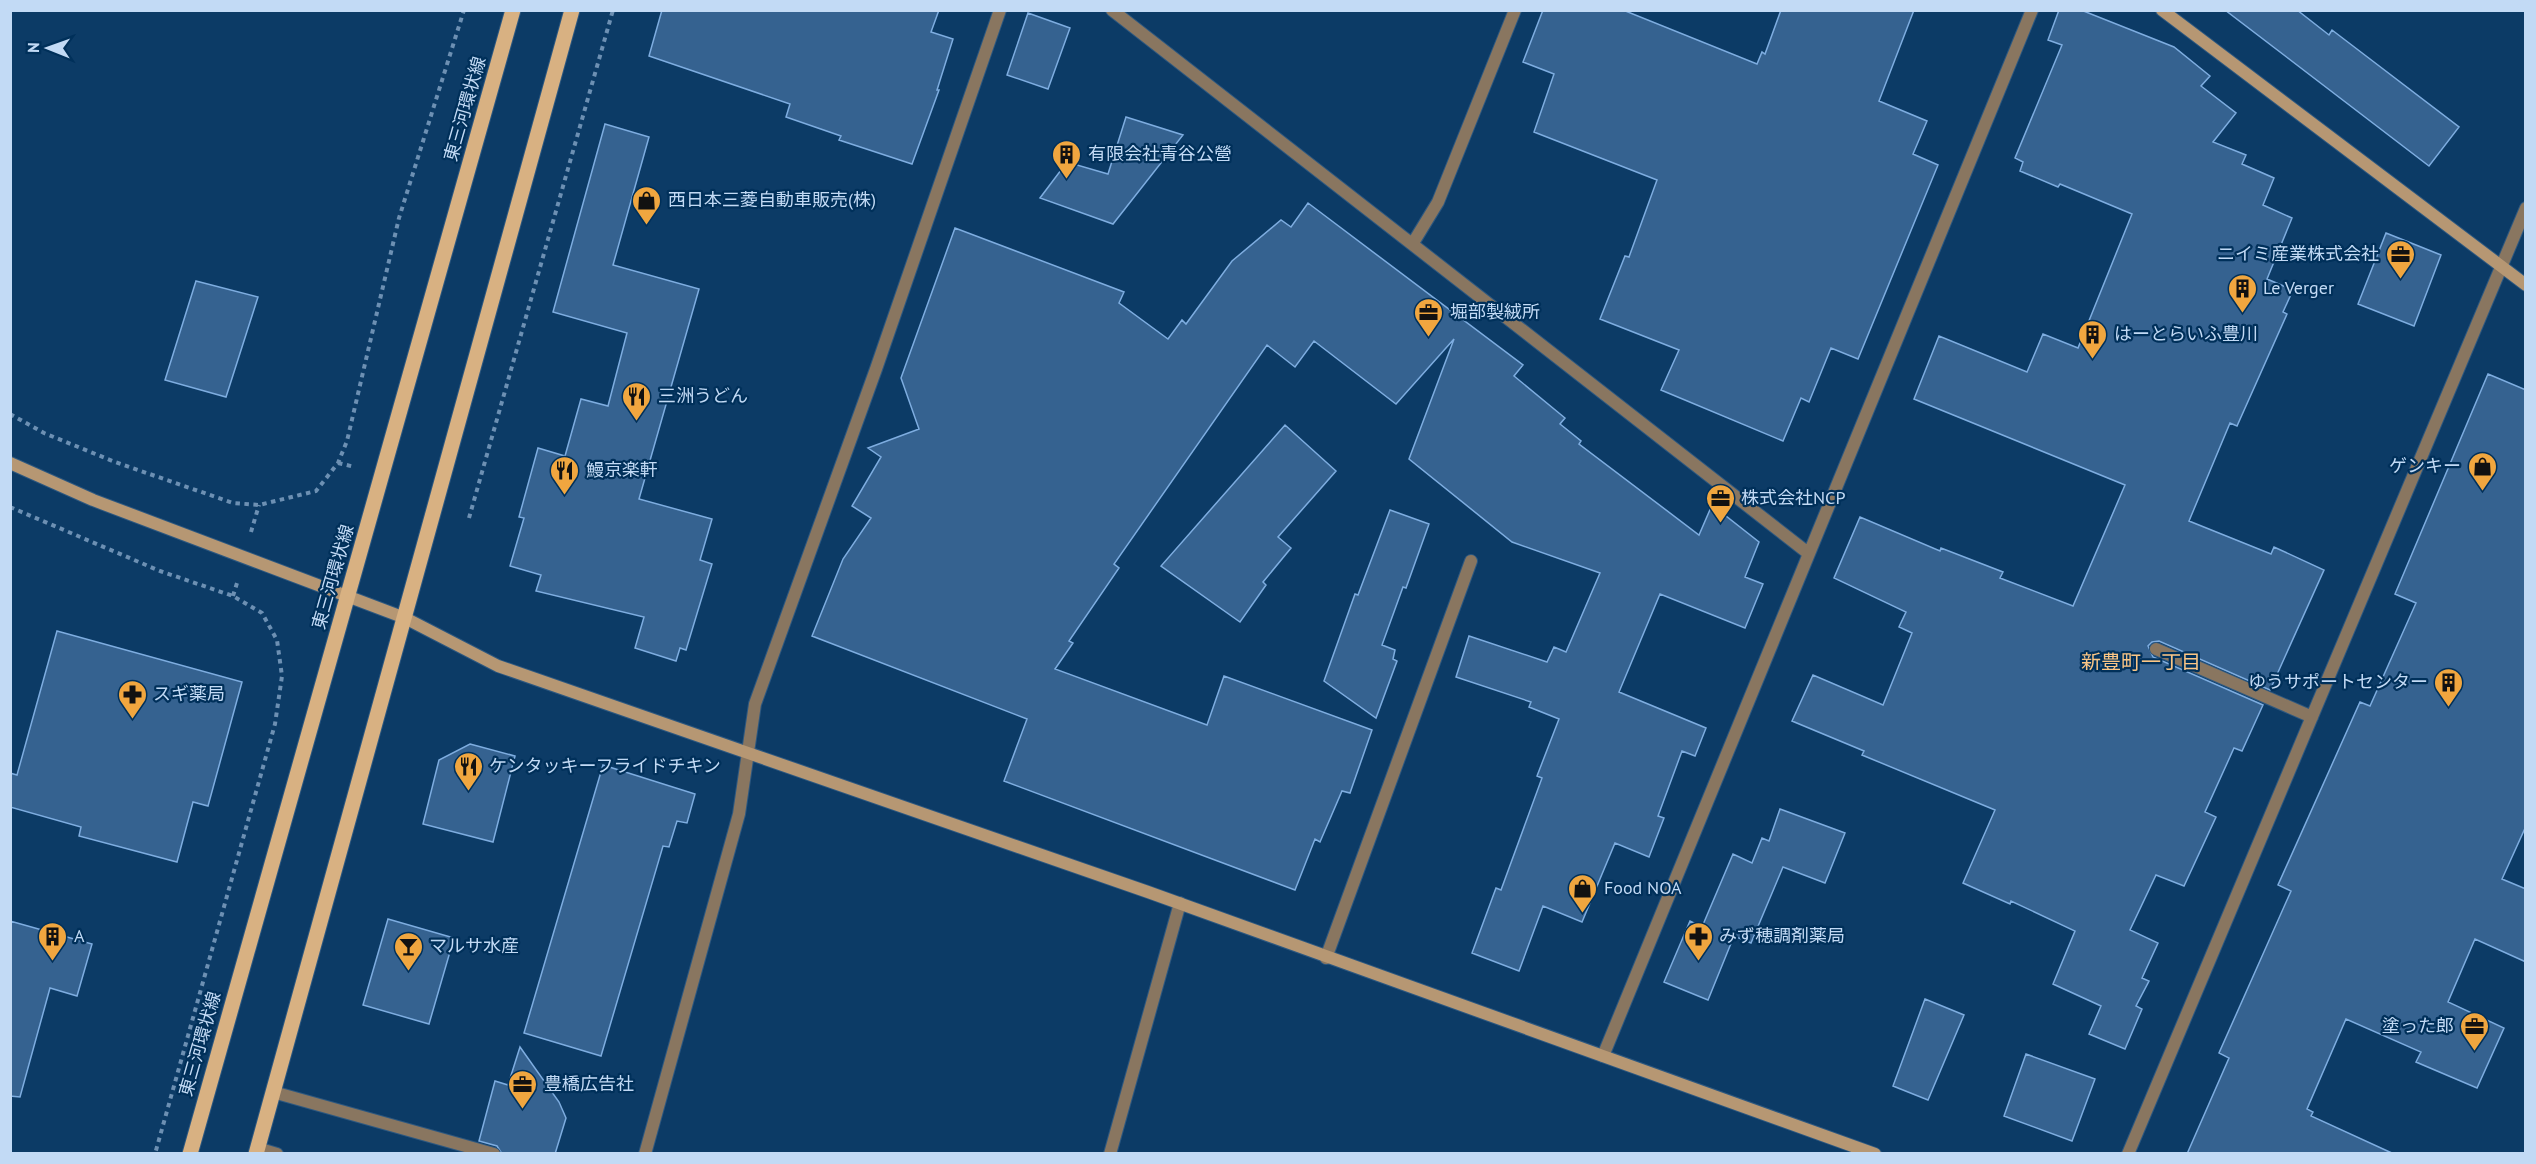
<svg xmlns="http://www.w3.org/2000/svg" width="2536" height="1164" viewBox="0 0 2536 1164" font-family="'PT Sans','Noto Sans JP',sans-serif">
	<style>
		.building { fill: #356290; stroke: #7eade0; stroke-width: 1.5 }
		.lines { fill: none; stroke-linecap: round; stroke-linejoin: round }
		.lane-casing { stroke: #2d5880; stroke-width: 14 }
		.street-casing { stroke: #2d5880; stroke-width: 14 }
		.secondary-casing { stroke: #2d5880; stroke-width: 14 }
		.primary-casing { stroke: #2d5880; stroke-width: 17 }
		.path { stroke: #6d90b3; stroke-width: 4; stroke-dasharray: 4.5 4.5; stroke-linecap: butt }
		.lane { stroke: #897660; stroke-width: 12 }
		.street { stroke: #897660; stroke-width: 12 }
		.secondary { stroke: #b69773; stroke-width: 12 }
		.primary { stroke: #d8b182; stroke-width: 15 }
		.labels { text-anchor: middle; stroke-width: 4.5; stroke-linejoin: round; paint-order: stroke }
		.street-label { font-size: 18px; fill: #c2daf5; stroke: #00305a }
		.poi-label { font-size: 18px; fill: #c2daf5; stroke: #00305a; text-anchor: start }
		.neighbourhood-label { font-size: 20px; fill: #fac686; stroke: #00305a }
	</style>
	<rect width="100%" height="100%" fill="#0c3b66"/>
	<!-- building -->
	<path class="building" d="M 662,10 L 939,10 L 931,32 L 953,39 L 937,90 L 939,90 L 912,164 L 839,140 L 841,136 L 786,117 L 790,104 L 649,56 Z
		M 1543,10 L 1623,10 L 1757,64 L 1762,52 L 1765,54 L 1781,10 L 1914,10 L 1879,101 L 1927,121 L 1913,154 L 1938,165 L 1858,359 L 1831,348 L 1809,402 L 1801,398 L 1783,441 L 1661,390 L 1679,350 L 1600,319 L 1625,256 L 1629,257 L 1657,180 L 1534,132 L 1554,74 L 1523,62 Z
		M 2059,10 L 2081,10 L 2174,47 L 2210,76 L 2201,86 L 2236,113 L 2213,142 L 2246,155 L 2242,164 L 2274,178 L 2263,205 L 2292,218 L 2267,279 L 2293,290 L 2283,312 L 2287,314 L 2237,426 L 2230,423 L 2189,521 L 2271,554 L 2274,547 L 2324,570 L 2270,690 L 2159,641 L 2152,642 L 2148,646 L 2153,657 L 2263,705 L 2242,751 L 2234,748 L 2205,812 L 2216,817 L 2184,886 L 2156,875 L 2130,930 L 2158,943 L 2142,978 L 2149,981 L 2136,1006 L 2142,1009 L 2125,1049 L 2089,1034 L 2101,1006 L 2053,984 L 2075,931 L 2011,901 L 2010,904 L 1963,883 L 1995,810 L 1862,755 L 1864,751 L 1792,721 L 1813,675 L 1883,705 L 1912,633 L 1899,627 L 1906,612 L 1834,578 L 1860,517 L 1940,551 L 1941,548 L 2003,572 L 2000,578 L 2073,606 L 2125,485 L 1914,399 L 1939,336 L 2027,372 L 2043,334 L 2078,348 L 2132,214 L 2060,184 L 2058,187 L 2020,171 L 2023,162 L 2015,158 L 2062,45 L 2048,40 Z
		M 2225,10 L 2297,10 L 2329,35 L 2332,30 L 2459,127 L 2429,166 Z
		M 1028,13 L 1070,28 L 1048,89 L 1007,75 Z
		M 1126,117 L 1183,135 L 1113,224 L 1040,198 L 1067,162 L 1108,174 Z
		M 605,124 L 649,137 L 613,265 L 699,289 L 639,499 L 712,519 L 700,560 L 712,564 L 686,650 L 680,648 L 676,661 L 635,648 L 644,617 L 536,591 L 541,575 L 510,566 L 524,518 L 519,517 L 538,448 L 565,456 L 581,399 L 608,406 L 627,333 L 553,312 Z
		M 1308,203 L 1523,365 L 1514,376 L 1565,418 L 1560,424 L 1581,441 L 1579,444 L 1699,535 L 1712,505 L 1759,542 L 1745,577 L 1763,584 L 1745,628 L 1660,594 L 1619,692 L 1706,728 L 1695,756 L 1682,751 L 1658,816 L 1664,818 L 1649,857 L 1615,843 L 1582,922 L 1543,906 L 1519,971 L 1472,953 L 1496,888 L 1501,890 L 1542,778 L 1537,776 L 1559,719 L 1529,707 L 1531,702 L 1456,677 L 1469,636 L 1547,662 L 1554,647 L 1566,652 L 1600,573 L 1512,542 L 1409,459 L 1454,339 L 1396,404 L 1314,341 L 1295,367 L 1267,345 L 1114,564 L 1119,568 L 1069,641 L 1073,643 L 1055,669 L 1207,725 L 1224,676 L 1372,730 L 1350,793 L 1342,791 L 1320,842 L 1315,839 L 1295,890 L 1004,781 L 1027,719 L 812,636 L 843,559 L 871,518 L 852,506 L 881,457 L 868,448 L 919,429 L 901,378 L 955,228 L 1124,292 L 1119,303 L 1168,339 L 1182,320 L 1186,324 L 1232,261 L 1281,220 L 1291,227 Z
		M 2386,233 L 2441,255 L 2414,326 L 2358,304 Z
		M 196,281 L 258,297 L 226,397 L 165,380 Z
		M 2488,374 L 2526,390 L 2526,826 L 2502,879 L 2526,889 L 2526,962 L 2475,939 L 2448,1002 L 2504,1028 L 2477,1088 L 2416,1062 L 2421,1052 L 2346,1019 L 2307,1109 L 2313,1112 L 2311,1116 L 2394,1154 L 2187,1154 L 2229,1058 L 2219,1053 L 2291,891 L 2278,885 L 2360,702 L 2370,706 L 2416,603 L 2395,594 Z
		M 1285,425 L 1336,471 L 1278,537 L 1291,548 L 1263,582 L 1266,585 L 1240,622 L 1161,566 Z
		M 1390,510 L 1429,524 L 1406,588 L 1403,587 L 1382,645 L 1395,650 L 1393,659 L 1397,661 L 1376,718 L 1324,681 L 1355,594 L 1358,595 Z
		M 57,631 L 242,682 L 208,806 L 193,802 L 177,862 L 79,836 L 81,827 L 10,807 L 10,773 L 17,775 Z
		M 470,744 L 515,756 L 493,842 L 423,824 L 439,760 Z
		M 603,765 L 695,794 L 687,823 L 677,821 L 669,847 L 663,846 L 601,1056 L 524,1033 Z
		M 1780,809 L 1845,833 L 1825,883 L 1783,867 L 1751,943 L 1734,936 L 1708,1000 L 1664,982 L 1690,921 L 1702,927 L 1733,854 L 1752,863 L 1762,838 L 1769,841 Z
		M 388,919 L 454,938 L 429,1024 L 363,1005 Z
		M 10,921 L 92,944 L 77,996 L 50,988 L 20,1097 L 10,1096 Z
		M 1925,999 L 1964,1015 L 1928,1100 L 1893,1086 Z
		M 520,1047 L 559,1102 L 566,1118 L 555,1154 L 502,1154 L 497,1146 L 479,1141 L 495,1081 L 508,1085 Z
		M 2026,1054 L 2095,1079 L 2072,1141 L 2004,1116 Z"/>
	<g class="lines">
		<defs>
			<path id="lane" d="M 273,1092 L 494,1154
				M 257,1148 L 277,1154"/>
			<path id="street" d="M 1112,10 L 1808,553
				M 1413,243 L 1438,202 L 1515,10
				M 2156,649 L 2312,717
				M 1326,958 L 1471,561
				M 1603,1056 L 2032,10
				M 645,1154 L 739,814 L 755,704 L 876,369 L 1000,10
				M 1110,1154 L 1180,903
				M 2128,1154 L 2526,208"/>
			<path id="secondary" d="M 2162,10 L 2526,285
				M 10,463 L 93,500 L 405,618 L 498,666 L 1148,892 L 1875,1154"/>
			<path id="primary" d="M 190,1154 L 513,10
				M 256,1154 L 572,10"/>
		</defs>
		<!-- lane casing -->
		<use href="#lane" class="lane-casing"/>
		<!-- street casing -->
		<use href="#street" class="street-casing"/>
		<!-- secondary casing -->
		<use href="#secondary" class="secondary-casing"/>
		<!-- primary casing -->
		<use href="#primary" class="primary-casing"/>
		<!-- path -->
		<path class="path" d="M 10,414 L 44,433 L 115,462 L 233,503 L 259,505 L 316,491 L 338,463 L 347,441 L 399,218 L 464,10
			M 338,463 L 355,467
			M 10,507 L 160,571 L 233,596 L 262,613 L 277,640 L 282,676 L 275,724 L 155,1154
			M 469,518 L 613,10
			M 251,532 L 259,505
			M 233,596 L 237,583"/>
		<!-- lane -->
		<use href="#lane" class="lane"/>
		<!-- street -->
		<use href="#street" class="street"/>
		<!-- secondary -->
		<use href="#secondary" class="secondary"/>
		<!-- primary -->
		<use href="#primary" class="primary"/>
	</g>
	<!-- icons -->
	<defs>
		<symbol id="building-pin" viewBox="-11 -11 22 30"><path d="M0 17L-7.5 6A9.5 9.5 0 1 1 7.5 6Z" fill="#f0a63f" stroke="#00305a"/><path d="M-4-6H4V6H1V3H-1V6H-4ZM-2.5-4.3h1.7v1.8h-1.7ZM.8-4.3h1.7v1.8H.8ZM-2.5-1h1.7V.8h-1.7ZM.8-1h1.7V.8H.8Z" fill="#111"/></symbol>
		<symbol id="shop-pin" viewBox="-11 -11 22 30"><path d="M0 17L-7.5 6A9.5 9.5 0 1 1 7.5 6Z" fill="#f0a63f" stroke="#00305a"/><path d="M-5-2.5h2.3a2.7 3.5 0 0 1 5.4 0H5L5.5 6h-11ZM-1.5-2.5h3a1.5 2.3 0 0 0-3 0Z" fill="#111"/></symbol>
		<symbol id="office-pin" viewBox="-11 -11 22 30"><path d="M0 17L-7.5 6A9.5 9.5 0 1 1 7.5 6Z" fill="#f0a63f" stroke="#00305a"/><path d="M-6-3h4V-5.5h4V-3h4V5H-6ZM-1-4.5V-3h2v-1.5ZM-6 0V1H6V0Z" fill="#111"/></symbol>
		<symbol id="restaurant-pin" viewBox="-11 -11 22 30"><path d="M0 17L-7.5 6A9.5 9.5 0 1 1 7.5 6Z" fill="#f0a63f" stroke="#00305a"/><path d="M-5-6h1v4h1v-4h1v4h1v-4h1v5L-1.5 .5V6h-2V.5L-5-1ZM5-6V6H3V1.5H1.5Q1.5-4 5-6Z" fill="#111"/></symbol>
		<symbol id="pharmacy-pin" viewBox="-11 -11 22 30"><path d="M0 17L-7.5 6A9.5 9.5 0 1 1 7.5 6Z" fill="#f0a63f" stroke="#00305a"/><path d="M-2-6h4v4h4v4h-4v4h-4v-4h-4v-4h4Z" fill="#111"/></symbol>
		<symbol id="bar-pin" viewBox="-11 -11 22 30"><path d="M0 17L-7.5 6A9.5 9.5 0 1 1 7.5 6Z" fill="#f0a63f" stroke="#00305a"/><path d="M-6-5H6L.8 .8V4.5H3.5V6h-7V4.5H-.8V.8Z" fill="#111"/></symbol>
	</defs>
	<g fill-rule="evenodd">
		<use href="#building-pin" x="1050" y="138" width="33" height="45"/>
		<use href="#shop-pin" x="630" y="184" width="33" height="45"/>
		<use href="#office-pin" x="2384" y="238" width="33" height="45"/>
		<use href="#building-pin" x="2226" y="272" width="33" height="45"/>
		<use href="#office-pin" x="1412" y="296" width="33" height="45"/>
		<use href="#building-pin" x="2076" y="318" width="33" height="45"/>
		<use href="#restaurant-pin" x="620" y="380" width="33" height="45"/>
		<use href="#shop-pin" x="2466" y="450" width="33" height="45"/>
		<use href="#restaurant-pin" x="548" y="454" width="33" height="45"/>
		<use href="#office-pin" x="1704" y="482" width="33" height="45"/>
		<use href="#building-pin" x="2432" y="666" width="33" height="45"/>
		<use href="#pharmacy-pin" x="116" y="678" width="33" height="45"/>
		<use href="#restaurant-pin" x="452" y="750" width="33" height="45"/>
		<use href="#shop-pin" x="1566" y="872" width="33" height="45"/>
		<use href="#building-pin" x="36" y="920" width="33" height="45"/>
		<use href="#pharmacy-pin" x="1682" y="920" width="33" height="45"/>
		<use href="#bar-pin" x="392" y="930" width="33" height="45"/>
		<use href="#office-pin" x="2458" y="1010" width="33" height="45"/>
		<use href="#office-pin" x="506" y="1068" width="33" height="45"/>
	</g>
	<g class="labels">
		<!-- street labels -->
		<g class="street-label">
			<text transform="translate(465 109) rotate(-74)" y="6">東三河環状線</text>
			<text transform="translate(333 577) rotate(-74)" y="6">東三河環状線</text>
			<text transform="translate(200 1044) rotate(-74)" y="6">東三河環状線</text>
		</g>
		<!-- poi labels -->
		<g class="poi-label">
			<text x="1088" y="160">有限会社青谷公營</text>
			<text x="668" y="206">西日本三菱自動車販売(株)</text>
			<text x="2379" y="260" text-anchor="end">ニイミ産業株式会社</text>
			<text x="2263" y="294">Le Verger</text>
			<text x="1450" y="318">堀部製絨所</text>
			<text x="2114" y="340">はーとらいふ豊川</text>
			<text x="658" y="402">三洲うどん</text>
			<text x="2461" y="472" text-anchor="end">ゲンキー</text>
			<text x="586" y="476">鰻京楽軒</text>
			<text x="1741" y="504">株式会社NCP</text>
			<text x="2428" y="688" text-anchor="end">ゆうサポートセンター</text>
			<text x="153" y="700">スギ薬局</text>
			<text x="489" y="772">ケンタッキーフライドチキン</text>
			<text x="1604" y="894">Food NOA</text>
			<text x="74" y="942">A</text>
			<text x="1719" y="942">みず穂調剤薬局</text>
			<text x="429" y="952">マルサ水産</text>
			<text x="2454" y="1032" text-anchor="end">塗った郎</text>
			<text x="544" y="1090">豊橋広告社</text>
		</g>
		<!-- neighbourhood labels -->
		<g class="neighbourhood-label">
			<text x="2141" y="669">新豊町一丁目</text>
		</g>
	</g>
	<!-- border -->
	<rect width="2536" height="1164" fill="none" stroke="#c2daf5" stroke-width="24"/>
	<!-- north arrow -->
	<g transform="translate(48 48) rotate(271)" stroke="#00305a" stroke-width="4.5" paint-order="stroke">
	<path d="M0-4.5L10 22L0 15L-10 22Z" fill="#c2daf5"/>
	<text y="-9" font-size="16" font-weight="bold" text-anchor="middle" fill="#c2daf5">N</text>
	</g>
</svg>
